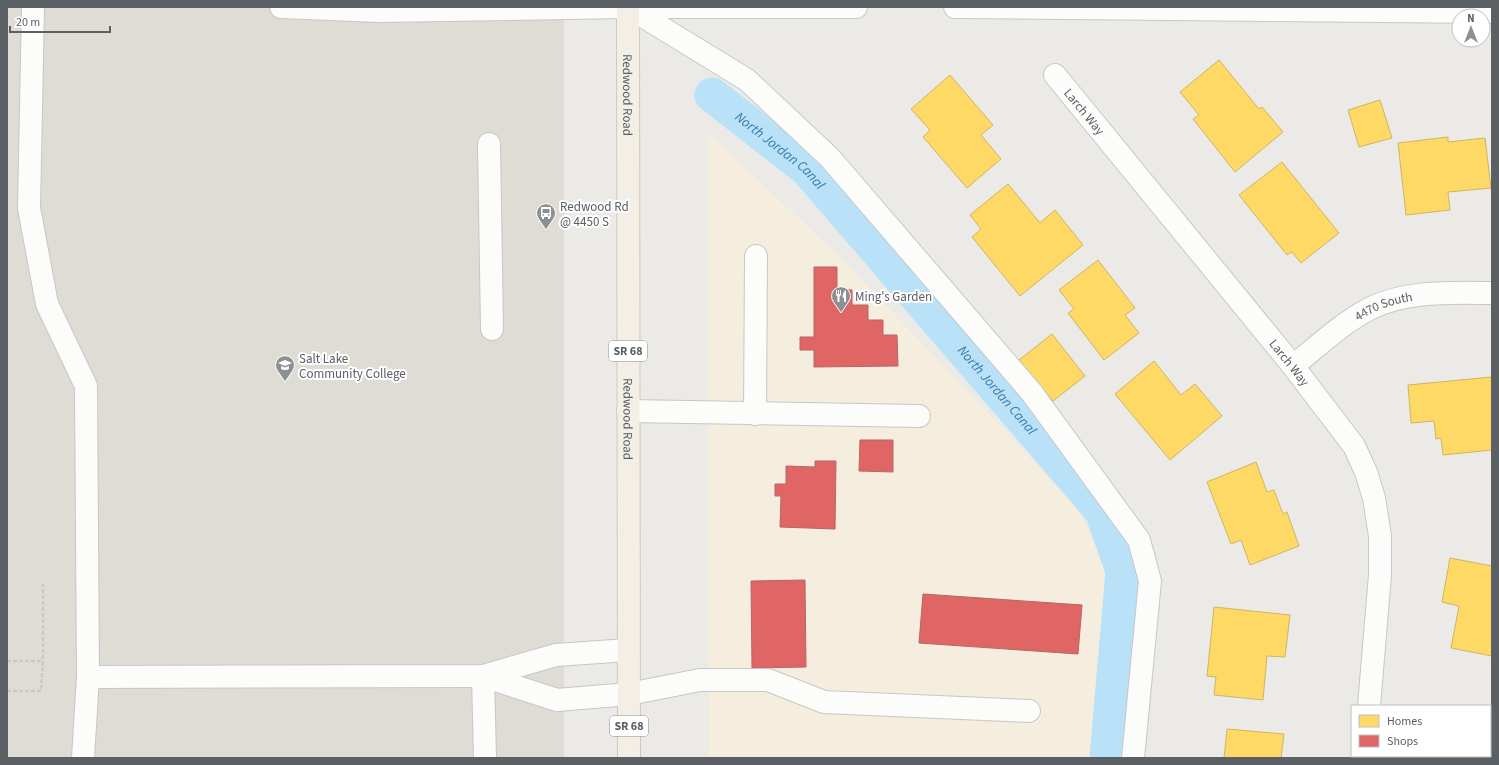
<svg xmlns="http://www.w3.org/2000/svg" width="1499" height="765" viewBox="0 0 1499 765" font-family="'Source Sans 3',sans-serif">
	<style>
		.commercial { fill: #f5eedf }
		.education { fill: #dfdcd5 }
		.homes { fill: #ffd966; stroke: #ceb565 }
		.shops { fill: #e06666; stroke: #b86465 }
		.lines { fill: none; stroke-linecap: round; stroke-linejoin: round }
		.canal { stroke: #b9e2f8; stroke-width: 35 }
		.minor-casing { stroke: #c7c7c7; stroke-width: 24 }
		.major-casing { stroke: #d4c8b3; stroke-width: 24 }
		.path { stroke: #c5ccc8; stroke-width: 2.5; stroke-dasharray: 4 2; stroke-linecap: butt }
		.minor { stroke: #fcfcfb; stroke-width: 22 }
		.major { stroke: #f3efe7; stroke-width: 22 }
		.labels { text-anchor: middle; stroke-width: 4; stroke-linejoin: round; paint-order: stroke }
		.shield { fill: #fff; stroke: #8c9092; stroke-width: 1 }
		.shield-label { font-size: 12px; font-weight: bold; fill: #5b6064 }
		.street-label { font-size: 13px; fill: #5b6064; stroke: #fff }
		.poi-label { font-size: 13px; fill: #5b6064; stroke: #fff; text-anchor: start }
		.water-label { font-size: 14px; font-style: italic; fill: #3c7baa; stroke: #fff }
	</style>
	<rect width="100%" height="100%" fill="#ebeae6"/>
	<!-- commercial -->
	<path class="commercial" d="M 708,133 L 839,256 L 978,402 L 1077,509 L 1105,563 L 1102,633 L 1092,758 L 709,758 Z"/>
	<!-- education -->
	<path class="education" d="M 7,7 L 564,7 L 564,758 L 7,758 Z"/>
	<!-- homes -->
	<path class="homes" d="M 1219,60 L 1259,109 L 1262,107 L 1283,132 L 1235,172 L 1193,119 L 1199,115 L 1180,92 Z
		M 950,75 L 993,125 L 981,135 L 1001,159 L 967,188 L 923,137 L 930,130 L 911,109 Z
		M 1380,100 L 1392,138 L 1359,147 L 1348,110 Z
		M 1448,137 L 1448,142 L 1485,138 L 1491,188 L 1448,192 L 1450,210 L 1406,215 L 1398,143 Z
		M 1282,162 L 1339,233 L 1301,263 L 1292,252 L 1287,255 L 1239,195 Z
		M 1008,184 L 1040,223 L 1055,210 L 1083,245 L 1020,296 L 972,237 L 981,229 L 970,215 Z
		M 1098,260 L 1135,308 L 1125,315 L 1139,333 L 1104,360 L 1068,313 L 1074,309 L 1059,290 Z
		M 1052,334 L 1085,376 L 1053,401 L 1019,360 Z
		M 1154,361 L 1181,395 L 1195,384 L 1222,416 L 1170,460 L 1115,394 Z
		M 1492,377 L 1492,450 L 1443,455 L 1441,438 L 1436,439 L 1434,421 L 1411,423 L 1408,385 Z
		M 1256,462 L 1267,492 L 1274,490 L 1283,514 L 1287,512 L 1299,546 L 1250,565 L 1241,540 L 1231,544 L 1207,482 Z
		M 1450,558 L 1492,566 L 1492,656 L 1451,648 L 1459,606 L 1442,602 Z
		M 1214,607 L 1290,615 L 1285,657 L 1267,656 L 1263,700 L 1214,695 L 1216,677 L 1207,676 Z
		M 1227,729 L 1284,734 L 1281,758 L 1224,758 Z"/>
	<!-- shops -->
	<path class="shops" d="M 814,267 L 837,267 L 837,290 L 852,290 L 852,305 L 868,305 L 868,320 L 883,320 L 883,335 L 897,335 L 898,366 L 814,367 L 814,350 L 800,350 L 800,337 L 814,337 Z
		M 860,440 L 893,440 L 893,472 L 859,471 Z
		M 815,461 L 836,461 L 835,529 L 780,527 L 781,496 L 775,496 L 775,484 L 786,484 L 786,466 L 815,467 Z
		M 805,580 L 806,667 L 752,668 L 751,581 Z
		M 923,594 L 1082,605 L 1078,654 L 919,643 Z"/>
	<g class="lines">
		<!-- canal -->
		<path class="canal" id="s1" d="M 712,95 L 807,169 L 1102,511 L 1123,571 L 1107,758"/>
		<defs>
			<g id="minor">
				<path d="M 33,7 L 29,208 L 47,304 L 86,386 L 88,677 L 83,758"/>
				<path d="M 281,7 L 379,11 L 628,7 L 856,7"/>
				<path d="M 628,7 L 747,80 L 830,158 L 1032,393 L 1139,540 L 1150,581 L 1133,758"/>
				<path d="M 955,7 L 1492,12"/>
				<path id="s2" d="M 1055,75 L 1293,366 L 1354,446 L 1366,472 L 1374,498 L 1380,536 L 1380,575 L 1369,706"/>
				<path d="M 489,144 L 492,329"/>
				<path id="s3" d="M 1293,366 C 1318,346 1341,324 1369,309 C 1406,290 1452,293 1492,293"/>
				<path d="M 628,411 L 919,416"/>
				<path d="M 755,414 L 756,256"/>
				<path d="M 483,676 L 557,700 L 629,694 L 700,680 L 768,680 L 824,702 L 1029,711"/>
				<path d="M 483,676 L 485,758"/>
				<path d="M 88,677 L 483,676 L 556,655 L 628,650"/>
				<path d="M 1490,733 L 1492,733"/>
				<path d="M 1364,758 L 1364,756"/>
			</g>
			<g id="major">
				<path id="s4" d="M 628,7 L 629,758"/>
			</g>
		</defs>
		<!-- minor casing -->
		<use href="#minor" class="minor-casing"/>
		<!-- major casing -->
		<use href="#major" class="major-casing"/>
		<!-- path -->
		<path class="path" d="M 7,661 L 43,661
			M 7,691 L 41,691 L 43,661 L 43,584"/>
		<!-- minor -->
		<use href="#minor" class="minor"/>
		<!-- major -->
		<use href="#major" class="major"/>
	</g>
	<!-- icons -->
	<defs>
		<symbol id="bus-pin" viewBox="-11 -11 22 30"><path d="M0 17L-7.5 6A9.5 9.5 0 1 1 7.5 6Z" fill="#8d9092" stroke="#fff"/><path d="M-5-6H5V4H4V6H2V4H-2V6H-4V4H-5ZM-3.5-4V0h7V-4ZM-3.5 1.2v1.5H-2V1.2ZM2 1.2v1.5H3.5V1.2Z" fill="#fff"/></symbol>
		<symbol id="restaurant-pin" viewBox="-11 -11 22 30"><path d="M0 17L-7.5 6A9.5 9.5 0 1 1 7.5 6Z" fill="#8d9092" stroke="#fff"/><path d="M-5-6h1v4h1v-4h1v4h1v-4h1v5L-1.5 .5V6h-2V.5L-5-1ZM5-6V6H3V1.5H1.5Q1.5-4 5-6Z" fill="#fff"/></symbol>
		<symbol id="university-pin" viewBox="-11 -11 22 30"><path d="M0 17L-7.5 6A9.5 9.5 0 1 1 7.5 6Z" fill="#8d9092" stroke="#fff"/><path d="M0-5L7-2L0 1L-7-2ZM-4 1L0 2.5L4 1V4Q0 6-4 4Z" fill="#fff"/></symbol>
	</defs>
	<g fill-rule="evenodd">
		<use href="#bus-pin" x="535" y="202" width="22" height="30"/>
		<use href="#restaurant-pin" x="830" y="285" width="22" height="30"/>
		<use href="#university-pin" x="274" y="354" width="22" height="30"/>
	</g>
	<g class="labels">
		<!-- shield labels -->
		<g class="shield">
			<rect x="609" y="341" width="38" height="20" rx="3"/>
			<rect x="610" y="716" width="38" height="20" rx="3"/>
		</g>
		<g class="shield-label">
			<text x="628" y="355">SR 68</text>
			<text x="629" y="730">SR 68</text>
		</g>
		<!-- street labels -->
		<g class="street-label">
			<text dy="5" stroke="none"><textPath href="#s4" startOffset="88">Redwood Road</textPath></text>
			<text dy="5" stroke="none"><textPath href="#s2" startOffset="47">Larch Way</textPath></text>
			<text dy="5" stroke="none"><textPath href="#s3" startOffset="110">4470 South</textPath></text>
			<text dy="5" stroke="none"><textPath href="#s2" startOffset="371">Larch Way</textPath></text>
			<text dy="5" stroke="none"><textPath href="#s4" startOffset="412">Redwood Road</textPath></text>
		</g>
		<!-- poi labels -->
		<g class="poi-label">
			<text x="560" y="211">Redwood Rd<tspan x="560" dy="15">@ 4450 S</tspan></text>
			<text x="855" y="301">Ming's Garden</text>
			<text x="299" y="363">Salt Lake<tspan x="299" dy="15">Community College</tspan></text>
		</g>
		<!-- water labels -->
		<g class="water-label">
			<text dy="5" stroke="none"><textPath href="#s1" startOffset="88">North Jordan Canal</textPath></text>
			<text dy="5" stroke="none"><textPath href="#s1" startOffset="412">North Jordan Canal</textPath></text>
		</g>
	</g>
	<!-- border -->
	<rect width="1499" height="765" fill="none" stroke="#5b6064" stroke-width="16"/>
	<!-- legend -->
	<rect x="1351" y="705" width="140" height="52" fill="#ffffff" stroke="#bdbfc1"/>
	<rect x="1359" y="715" width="20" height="12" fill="#ffd966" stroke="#bdbfc1"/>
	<text x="1387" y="725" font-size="12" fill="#5b6064">Homes</text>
	<rect x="1359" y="735" width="20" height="12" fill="#e06666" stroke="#bdbfc1"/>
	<text x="1387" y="745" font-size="12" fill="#5b6064">Shops</text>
	<!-- north arrow -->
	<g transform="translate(1471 28)"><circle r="19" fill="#ffffff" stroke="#bdbfc1"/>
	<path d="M0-3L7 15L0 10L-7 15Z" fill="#8d9092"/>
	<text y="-6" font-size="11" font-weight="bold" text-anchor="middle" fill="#5b6064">N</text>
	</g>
	<!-- scale -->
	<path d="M10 26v6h100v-6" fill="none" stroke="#5b6064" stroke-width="2"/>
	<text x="16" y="26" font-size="12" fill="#5b6064" stroke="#ffffff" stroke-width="3" paint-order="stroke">20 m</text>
</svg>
